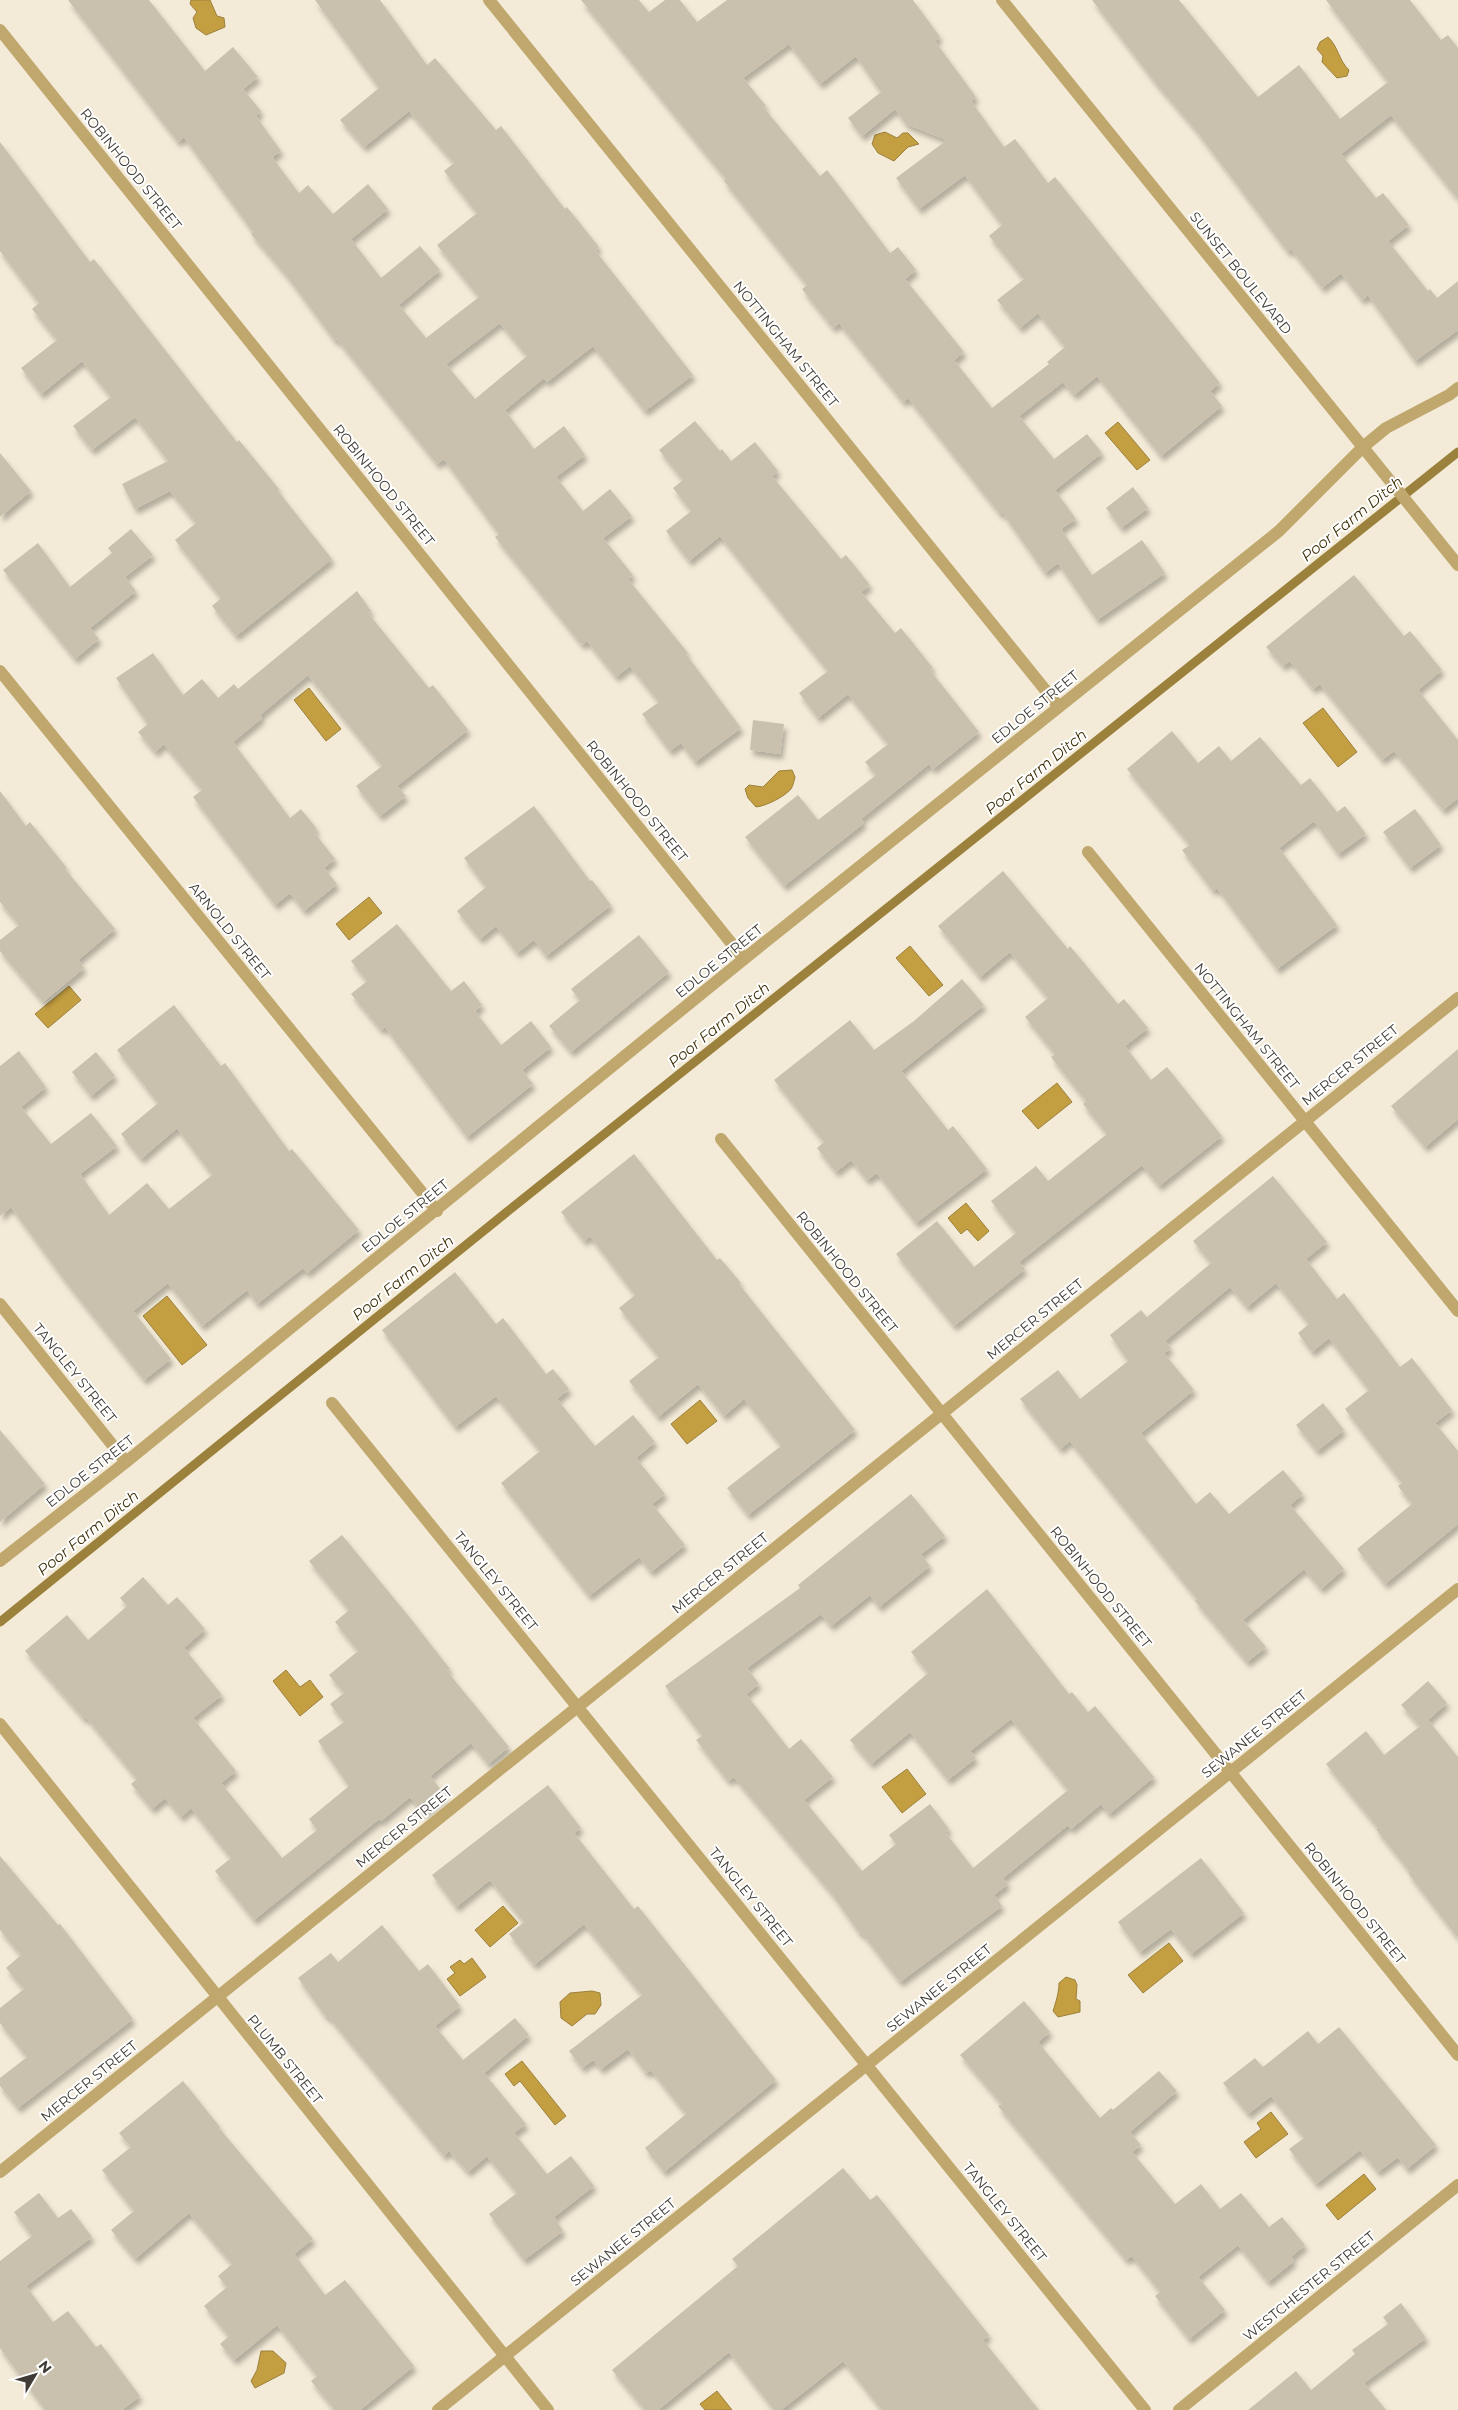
<svg xmlns="http://www.w3.org/2000/svg" width="1458" height="2410" viewBox="0 0 1458 2410" font-family="Montserrat,sans-serif">
	<style>
		.water { fill: #c49f41; stroke: #9c813d }
		.lines { fill: none; stroke-linecap: round; stroke-linejoin: round }
		.stream { stroke: #9c813d; stroke-width: 9 }
		.building { fill: #c9c1ae; fill-rule: evenodd; filter: url(#shadow) }
		.minor { stroke: #bfa76d; stroke-width: 12 }
		.labels { text-anchor: middle; stroke-width: 4; stroke-linejoin: round; paint-order: stroke }
		.street-label { font-size: 14px; fill: #403c35; stroke: #fff }
		.water-label { font-size: 15px; font-style: italic; fill: #3f3007; stroke: #fff }
	</style>
	<defs>
		<filter id="shadow"><feDropShadow dx="3" dy="5.5" stdDeviation="2.5" flood-color="#0004"/></filter>
	</defs>
	<rect width="100%" height="100%" fill="#f3ebd7"/>
	<!-- water -->
	<path class="water" d="M 191,0 L 210,0 L 217,16 L 224,18 L 225,27 L 206,35 L 196,28 L 193,18 L 197,12 L 190,4 Z
		M 1328,37 C 1338,46 1339,61 1349,70 L 1347,76 L 1337,78 L 1322,62 L 1323,56 L 1317,49 L 1320,42 Z
		M 885,132 L 897,138 L 903,133 L 908,133 L 919,144 L 908,147 L 894,161 L 878,153 L 872,144 L 875,135 Z
		M 1118,422 L 1150,460 L 1137,470 L 1105,433 Z
		M 309,688 L 341,729 L 326,741 L 294,700 Z
		M 1323,708 L 1357,752 L 1338,767 L 1303,723 Z
		M 792,770 L 795,777 C 794,781 793,786 791,789 C 784,797 766,806 756,807 L 748,798 L 745,789 L 749,785 L 763,787 L 779,771 Z
		M 369,897 L 382,913 L 349,940 L 336,924 Z
		M 910,946 L 943,985 L 929,996 L 896,958 Z
		M 69,986 L 81,1000 L 48,1028 L 35,1014 Z
		M 1057,1083 L 1072,1102 L 1038,1129 L 1022,1111 Z
		M 966,1203 L 989,1231 L 978,1241 L 967,1229 L 961,1234 L 948,1218 Z
		M 167,1296 L 207,1345 L 182,1365 L 143,1316 Z
		M 700,1400 L 717,1421 L 687,1444 L 671,1424 Z
		M 286,1670 L 300,1687 L 310,1680 L 323,1697 L 300,1716 L 273,1681 Z
		M 907,1769 L 926,1794 L 902,1813 L 882,1787 Z
		M 503,1906 L 518,1923 L 490,1947 L 475,1930 Z
		M 1169,1943 L 1183,1961 L 1143,1993 L 1128,1975 Z
		M 472,1958 L 486,1977 L 460,1996 L 447,1979 L 455,1973 L 450,1967 L 460,1960 L 464,1964 Z
		M 1066,1977 L 1075,1980 L 1077,1985 L 1076,1999 L 1080,2001 L 1080,2012 L 1058,2017 L 1053,2011 C 1056,2002 1059,1992 1059,1983 Z
		M 592,1991 L 600,1993 L 601,2005 L 595,2014 L 587,2014 L 572,2026 L 561,2018 L 560,2002 L 570,1993 Z
		M 522,2061 L 566,2116 L 555,2125 L 520,2081 L 514,2086 L 505,2074 Z
		M 1271,2112 L 1288,2134 L 1256,2158 L 1244,2142 L 1261,2129 L 1257,2123 Z
		M 1364,2174 L 1376,2189 L 1338,2220 L 1326,2205 Z
		M 261,2351 L 273,2351 L 286,2363 L 284,2373 L 255,2388 L 251,2381 L 257,2370 Z
		M 717,2391 L 732,2410 L 705,2410 L 700,2404 Z"/>
	<g class="lines">
		<!-- stream -->
		<path class="stream" d="M 0,1622 L 508,1211 L 1458,452"/>
	</g>
	<!-- building -->
	<path class="building" d="M 68,0 L 149,0 L 205,71 L 233,47 L 258,77 L 243,89 L 261,111 L 256,116 L 281,151 L 272,157 L 299,193 L 308,185 L 333,214 L 368,184 L 388,209 L 351,239 L 381,278 L 420,246 L 440,270 L 399,305 L 426,338 L 479,297 L 437,245 L 477,213 L 444,171 L 454,163 L 409,111 L 364,147 L 340,120 L 379,88 L 315,0 L 380,0 L 427,65 L 435,58 L 496,130 L 501,126 L 565,209 L 567,207 L 599,247 L 595,250 L 693,375 L 645,411 L 593,346 L 547,382 L 544,378 L 505,410 L 534,449 L 564,426 L 585,455 L 556,477 L 583,511 L 610,489 L 632,516 L 603,538 L 633,575 L 628,579 L 688,653 L 686,654 L 741,728 L 695,762 L 681,743 L 670,751 L 642,714 L 659,702 L 630,666 L 616,677 L 587,641 L 582,645 L 495,537 L 499,534 L 444,459 L 437,464 L 337,339 L 335,341 L 287,276 L 251,234 L 253,232 L 184,137 L 178,142 ZM 500,323 L 527,356 L 475,399 L 446,364 Z
		M 581,0 L 639,0 L 649,12 L 665,0 L 680,0 L 697,22 L 727,0 L 913,0 L 940,37 L 935,41 L 976,97 L 971,101 L 1004,147 L 1015,139 L 1048,183 L 1055,177 L 1220,383 L 1210,391 L 1222,406 L 1161,456 L 1097,376 L 1074,395 L 1063,382 L 1019,416 L 1054,459 L 1087,434 L 1102,453 L 1055,490 L 1076,519 L 1061,529 L 1092,575 L 1142,540 L 1165,573 L 1097,620 L 1058,563 L 1045,573 L 1002,512 L 1000,514 L 908,398 L 903,402 L 839,323 L 833,328 L 802,289 L 807,285 L 724,181 L 726,179 ZM 789,44 L 820,84 L 856,56 L 881,92 L 848,118 L 862,136 L 895,109 L 906,124 L 947,140 L 896,178 L 919,209 L 965,175 L 1002,225 L 989,236 L 1024,279 L 997,300 L 1020,328 L 1038,313 L 1065,347 L 1047,362 L 1049,364 L 992,408 L 954,360 L 964,352 L 905,279 L 916,270 L 898,247 L 890,253 L 827,170 L 820,176 L 764,108 L 766,106 L 743,78 Z
		M 1092,0 L 1179,0 L 1258,97 L 1299,65 L 1340,119 L 1388,82 L 1326,0 L 1410,0 L 1441,40 L 1448,35 L 1458,48 L 1458,199 L 1391,115 L 1341,154 L 1376,198 L 1383,193 L 1409,225 L 1388,241 L 1428,291 L 1430,289 L 1437,298 L 1458,281 L 1458,330 L 1415,361 L 1368,295 L 1362,300 L 1341,273 L 1322,288 L 1291,249 L 1288,252 L 1195,129 L 1154,81 Z
		M 0,142 L 90,262 L 94,259 L 237,442 L 239,440 L 279,489 L 278,491 L 332,559 L 236,636 L 212,606 L 221,598 L 175,540 L 196,523 L 170,491 L 135,509 L 122,484 L 168,461 L 135,417 L 92,450 L 73,426 L 111,397 L 82,361 L 41,394 L 21,368 L 57,340 L 32,309 L 39,303 L 0,251 Z
		M 695,421 L 720,451 L 722,449 L 731,461 L 755,442 L 778,471 L 772,476 L 841,559 L 846,555 L 870,585 L 861,592 L 895,633 L 901,628 L 933,668 L 930,670 L 979,732 L 933,769 L 929,764 L 861,819 L 864,823 L 784,886 L 745,837 L 798,795 L 818,820 L 876,775 L 865,762 L 888,744 L 848,694 L 818,718 L 799,693 L 828,671 L 720,536 L 689,561 L 666,531 L 691,511 L 673,488 L 683,480 L 659,450 Z
		M 0,453 L 31,491 L 0,517 Z
		M 1133,487 L 1148,508 L 1121,528 L 1106,508 Z
		M 131,529 L 153,555 L 125,577 L 136,591 L 90,628 L 99,639 L 75,659 L 3,570 L 38,543 L 70,587 L 112,553 L 108,548 Z
		M 1354,575 L 1404,636 L 1410,631 L 1442,670 L 1418,690 L 1458,740 L 1458,798 L 1443,810 L 1394,751 L 1382,760 L 1320,684 L 1313,689 L 1290,661 L 1283,666 L 1266,647 Z
		M 357,591 L 371,611 L 368,613 L 429,688 L 433,685 L 468,730 L 397,786 L 406,796 L 380,816 L 356,786 L 382,766 L 308,675 L 260,715 L 262,718 L 233,742 L 290,818 L 301,809 L 317,829 L 314,832 L 335,859 L 324,868 L 337,884 L 304,911 L 290,893 L 275,905 L 193,797 L 202,790 L 164,744 L 155,752 L 138,732 L 148,724 L 116,678 L 153,653 L 183,695 L 202,679 L 218,698 L 234,684 L 238,689 Z
		M 753,720 L 784,724 L 780,754 L 750,750 Z
		M 1172,731 L 1198,763 L 1219,746 L 1231,761 L 1260,737 L 1301,785 L 1310,778 L 1337,812 L 1345,806 L 1366,834 L 1338,854 L 1314,821 L 1279,848 L 1337,925 L 1277,969 L 1217,888 L 1213,891 L 1182,850 L 1190,845 L 1127,769 Z
		M 0,791 L 26,826 L 30,822 L 67,868 L 65,869 L 115,929 L 78,960 L 84,968 L 43,1002 L 0,951 L 0,940 L 19,925 L 0,902 Z
		M 534,806 L 590,881 L 592,880 L 611,905 L 546,956 L 534,940 L 517,953 L 496,926 L 480,939 L 457,911 L 486,887 L 464,858 Z
		M 1415,809 L 1441,845 L 1410,868 L 1383,832 Z
		M 1003,871 L 1068,949 L 1070,946 L 1118,1004 L 1124,999 L 1148,1028 L 1125,1046 L 1151,1080 L 1167,1067 L 1222,1136 L 1159,1186 L 1142,1165 L 1019,1262 L 1025,1269 L 954,1326 L 896,1254 L 937,1221 L 974,1267 L 1016,1233 L 991,1201 L 1036,1166 L 1048,1181 L 1107,1134 L 1083,1104 L 1086,1101 L 1051,1057 L 1055,1054 L 1025,1017 L 1048,998 L 1010,952 L 980,977 L 938,926 Z
		M 397,924 L 451,991 L 464,981 L 482,1005 L 475,1011 L 501,1045 L 531,1021 L 551,1047 L 522,1070 L 533,1084 L 467,1137 L 385,1027 L 381,1030 L 351,994 L 367,981 L 351,961 Z
		M 639,935 L 669,972 L 571,1052 L 549,1026 L 580,1000 L 571,989 Z
		M 962,979 L 984,1005 L 901,1071 L 948,1130 L 953,1126 L 987,1169 L 916,1223 L 877,1173 L 867,1180 L 851,1160 L 836,1172 L 817,1148 L 824,1142 L 774,1080 L 850,1020 L 874,1050 L 914,1021 Z
		M 174,1005 L 221,1066 L 225,1063 L 289,1151 L 292,1149 L 359,1230 L 307,1273 L 303,1268 L 257,1304 L 247,1290 L 202,1326 L 168,1283 L 133,1311 L 171,1359 L 144,1380 L 66,1282 L 11,1207 L 0,1216 L 0,1066 L 19,1051 L 46,1087 L 21,1107 L 51,1144 L 91,1113 L 117,1146 L 80,1174 L 109,1215 L 147,1183 L 169,1209 L 212,1175 L 177,1128 L 141,1159 L 121,1134 L 158,1103 L 117,1050 Z
		M 1458,1049 L 1458,1119 L 1425,1147 L 1391,1106 Z
		M 96,1052 L 115,1076 L 91,1096 L 72,1072 Z
		M 634,1154 L 717,1260 L 720,1258 L 741,1283 L 739,1284 L 855,1430 L 748,1515 L 727,1488 L 781,1446 L 744,1399 L 724,1416 L 698,1384 L 658,1417 L 629,1381 L 659,1357 L 619,1308 L 635,1295 L 590,1236 L 584,1241 L 561,1212 Z
		M 1273,1176 L 1327,1242 L 1306,1259 L 1337,1299 L 1344,1293 L 1400,1367 L 1412,1358 L 1452,1410 L 1435,1423 L 1458,1451 L 1458,1524 L 1385,1584 L 1357,1549 L 1412,1504 L 1398,1486 L 1402,1483 L 1345,1409 L 1369,1390 L 1329,1338 L 1312,1352 L 1298,1333 L 1309,1324 L 1276,1283 L 1247,1307 L 1230,1287 L 1165,1341 L 1171,1348 L 1164,1353 L 1194,1390 L 1141,1433 L 1196,1504 L 1210,1492 L 1229,1514 L 1283,1470 L 1303,1494 L 1290,1505 L 1344,1569 L 1321,1589 L 1304,1569 L 1243,1620 L 1266,1647 L 1247,1662 L 1195,1601 L 1197,1599 L 1070,1441 L 1060,1449 L 1020,1399 L 1058,1370 L 1080,1399 L 1128,1361 L 1110,1335 L 1141,1310 L 1147,1317 L 1211,1263 L 1193,1241 Z
		M 455,1272 L 496,1324 L 503,1318 L 546,1374 L 553,1369 L 569,1389 L 557,1399 L 595,1446 L 633,1415 L 655,1442 L 636,1458 L 665,1494 L 652,1504 L 685,1545 L 651,1572 L 639,1557 L 589,1596 L 501,1483 L 540,1451 L 496,1396 L 455,1427 L 382,1330 Z
		M 1323,1403 L 1344,1430 L 1317,1451 L 1296,1425 Z
		M 0,1430 L 45,1484 L 0,1522 Z
		M 911,1494 L 945,1536 L 921,1554 L 930,1566 L 879,1607 L 870,1595 L 831,1626 L 821,1614 L 747,1668 L 759,1684 L 746,1694 L 789,1749 L 801,1739 L 833,1777 L 804,1800 L 862,1871 L 896,1844 L 889,1835 L 930,1804 L 949,1829 L 945,1832 L 973,1868 L 1068,1790 L 1011,1719 L 970,1751 L 976,1758 L 948,1780 L 910,1732 L 871,1764 L 850,1740 L 928,1673 L 911,1652 L 987,1589 L 1069,1694 L 1072,1692 L 1088,1712 L 1095,1706 L 1154,1777 L 1109,1814 L 1101,1804 L 1071,1829 L 1068,1825 L 1003,1878 L 1008,1884 L 994,1895 L 1002,1906 L 900,1982 L 862,1933 L 860,1934 L 832,1894 L 734,1777 L 728,1781 L 696,1740 L 702,1736 L 665,1686 L 800,1588 L 798,1585 Z
		M 342,1535 L 411,1619 L 450,1669 L 447,1671 L 509,1747 L 488,1764 L 471,1743 L 430,1776 L 445,1795 L 424,1813 L 410,1797 L 381,1821 L 379,1819 L 254,1920 L 215,1871 L 231,1858 L 191,1808 L 181,1817 L 165,1798 L 152,1809 L 131,1784 L 137,1779 L 86,1717 L 84,1719 L 25,1651 L 67,1615 L 88,1640 L 127,1606 L 120,1598 L 143,1577 L 168,1605 L 177,1597 L 205,1629 L 184,1648 L 222,1695 L 193,1718 L 236,1771 L 221,1783 L 282,1858 L 317,1830 L 309,1819 L 349,1786 L 318,1741 L 344,1722 L 330,1704 L 344,1693 L 329,1675 L 358,1651 L 335,1622 L 349,1610 L 309,1561 Z
		M 1428,1681 L 1447,1703 L 1428,1720 L 1458,1757 L 1458,1938 L 1408,1873 L 1410,1872 L 1376,1829 L 1378,1828 L 1326,1764 L 1366,1731 L 1384,1755 L 1420,1726 L 1401,1705 Z
		M 548,1785 L 581,1828 L 574,1833 L 634,1909 L 638,1906 L 776,2080 L 664,2172 L 645,2148 L 686,2114 L 651,2070 L 646,2073 L 628,2049 L 601,2069 L 593,2060 L 582,2068 L 569,2051 L 642,1995 L 584,1924 L 534,1965 L 509,1934 L 524,1922 L 490,1880 L 456,1907 L 432,1875 Z
		M 0,1856 L 58,1925 L 60,1924 L 133,2019 L 18,2108 L 0,2086 L 0,2078 L 27,2057 L 0,2023 L 0,2008 L 24,1989 L 6,1968 L 21,1955 L 0,1930 Z
		M 1201,1858 L 1244,1913 L 1191,1954 L 1171,1929 L 1140,1952 L 1118,1922 Z
		M 382,1925 L 419,1971 L 428,1964 L 460,2006 L 435,2026 L 463,2060 L 515,2018 L 529,2035 L 484,2073 L 526,2124 L 514,2133 L 547,2174 L 571,2156 L 594,2186 L 554,2217 L 563,2231 L 524,2260 L 489,2214 L 517,2193 L 487,2156 L 468,2172 L 449,2151 L 444,2156 L 328,2016 L 326,2017 L 298,1978 L 331,1953 L 338,1962 Z
		M 1024,2001 L 1050,2032 L 1038,2042 L 1100,2118 L 1111,2108 L 1113,2110 L 1159,2071 L 1177,2091 L 1130,2132 L 1141,2145 L 1132,2152 L 1175,2204 L 1201,2184 L 1220,2209 L 1241,2193 L 1269,2227 L 1282,2217 L 1305,2245 L 1291,2257 L 1294,2261 L 1268,2282 L 1238,2245 L 1198,2277 L 1225,2310 L 1189,2339 L 1155,2296 L 1160,2292 L 1132,2256 L 1126,2260 L 998,2106 L 1002,2104 L 960,2055 Z
		M 1339,2027 L 1436,2145 L 1407,2169 L 1398,2157 L 1378,2172 L 1360,2150 L 1316,2184 L 1289,2149 L 1304,2138 L 1271,2096 L 1248,2114 L 1223,2083 L 1255,2058 L 1263,2067 L 1308,2031 L 1318,2044 Z
		M 183,2081 L 220,2127 L 219,2128 L 313,2239 L 294,2254 L 325,2295 L 345,2280 L 414,2366 L 360,2410 L 335,2410 L 311,2381 L 317,2376 L 277,2325 L 234,2360 L 220,2344 L 229,2336 L 204,2306 L 227,2287 L 218,2276 L 232,2264 L 189,2213 L 135,2259 L 111,2230 L 134,2211 L 102,2170 L 131,2147 L 119,2133 Z
		M 843,2168 L 870,2200 L 877,2195 L 989,2335 L 983,2340 L 1039,2410 L 882,2410 L 843,2361 L 781,2410 L 774,2410 L 729,2352 L 658,2410 L 645,2410 L 612,2370 L 738,2266 L 732,2259 Z
		M 39,2193 L 58,2218 L 71,2209 L 92,2237 L 26,2286 L 53,2322 L 68,2311 L 96,2347 L 101,2344 L 140,2396 L 122,2410 L 45,2410 L 0,2348 L 0,2261 L 32,2236 L 14,2212 Z
		M 1401,2303 L 1426,2338 L 1364,2383 L 1386,2410 L 1248,2410 L 1296,2371 L 1311,2390 L 1355,2354 L 1352,2350 L 1388,2324 L 1383,2317 Z"/>
	<g class="lines">
		<!-- minor -->
		<path class="minor" d="M 489,0 L 1059,707
			M 1002,0 L 1458,565
			M 0,30 L 744,959
			M 0,671 L 437,1211
			M 1088,852 L 1458,1311
			M 721,1139 L 1458,2055
			M 0,1304 L 126,1462
			M 332,1403 L 1145,2410
			M 0,1561 L 126,1462 L 744,959 L 1279,531 L 1363,447 L 1386,428 L 1449,395 L 1458,388
			M 0,1724 L 548,2410
			M 0,2172 L 1458,998
			M 438,2410 L 1458,1589
			M 1179,2410 L 1458,2185"/>
	</g>
	<g class="labels">
		<!-- street labels -->
		<g class="street-label">
			<text transform="translate(131 169) rotate(51)" y="5">ROBINHOOD STREET</text>
			<text transform="translate(1241 273) rotate(51)" y="5">SUNSET BOULEVARD</text>
			<text transform="translate(786 344) rotate(51)" y="5">NOTTINGHAM STREET</text>
			<text transform="translate(384 485) rotate(51)" y="5">ROBINHOOD STREET</text>
			<text transform="translate(1035 707) rotate(-39)" y="5">EDLOE STREET</text>
			<text transform="translate(637 801) rotate(51)" y="5">ROBINHOOD STREET</text>
			<text transform="translate(230 931) rotate(51)" y="5">ARNOLD STREET</text>
			<text transform="translate(719 961) rotate(-39)" y="5">EDLOE STREET</text>
			<text transform="translate(1247 1026) rotate(51)" y="5">NOTTINGHAM STREET</text>
			<text transform="translate(1350 1065) rotate(-39)" y="5">MERCER STREET</text>
			<text transform="translate(405 1216) rotate(-39)" y="5">EDLOE STREET</text>
			<text transform="translate(847 1272) rotate(51)" y="5">ROBINHOOD STREET</text>
			<text transform="translate(1035 1319) rotate(-39)" y="5">MERCER STREET</text>
			<text transform="translate(75 1373) rotate(51)" y="5">TANGLEY STREET</text>
			<text transform="translate(90 1471) rotate(-38)" y="5">EDLOE STREET</text>
			<text transform="translate(720 1573) rotate(-39)" y="5">MERCER STREET</text>
			<text transform="translate(496 1581) rotate(51)" y="5">TANGLEY STREET</text>
			<text transform="translate(1101 1587) rotate(51)" y="5">ROBINHOOD STREET</text>
			<text transform="translate(1254 1734) rotate(-39)" y="5">SEWANEE STREET</text>
			<text transform="translate(404 1827) rotate(-39)" y="5">MERCER STREET</text>
			<text transform="translate(751 1897) rotate(51)" y="5">TANGLEY STREET</text>
			<text transform="translate(1355 1903) rotate(51)" y="5">ROBINHOOD STREET</text>
			<text transform="translate(939 1988) rotate(-39)" y="5">SEWANEE STREET</text>
			<text transform="translate(285 2059) rotate(51)" y="5">PLUMB STREET</text>
			<text transform="translate(89 2081) rotate(-39)" y="5">MERCER STREET</text>
			<text transform="translate(1005 2212) rotate(51)" y="5">TANGLEY STREET</text>
			<text transform="translate(623 2242) rotate(-39)" y="5">SEWANEE STREET</text>
			<text transform="translate(1309 2286) rotate(-39)" y="5">WESTCHESTER STREET</text>
		</g>
		<!-- water labels -->
		<g class="water-label">
			<text transform="translate(1352 519) rotate(-39)" y="5">Poor Farm Ditch</text>
			<text transform="translate(1036 772) rotate(-39)" y="5">Poor Farm Ditch</text>
			<text transform="translate(719 1025) rotate(-39)" y="5">Poor Farm Ditch</text>
			<text transform="translate(403 1278) rotate(-39)" y="5">Poor Farm Ditch</text>
			<text transform="translate(88 1533) rotate(-39)" y="5">Poor Farm Ditch</text>
		</g>
	</g>
	<!-- north arrow -->
	<g transform="translate(35 2375) rotate(52)" stroke="#ffffff" stroke-width="4" paint-order="stroke">
	<path d="M0-4L9 19L0 12L-9 19Z" fill="#403c35"/>
	<text y="-8" font-size="14" font-weight="bold" text-anchor="middle" fill="#403c35">N</text>
	</g>
</svg>
